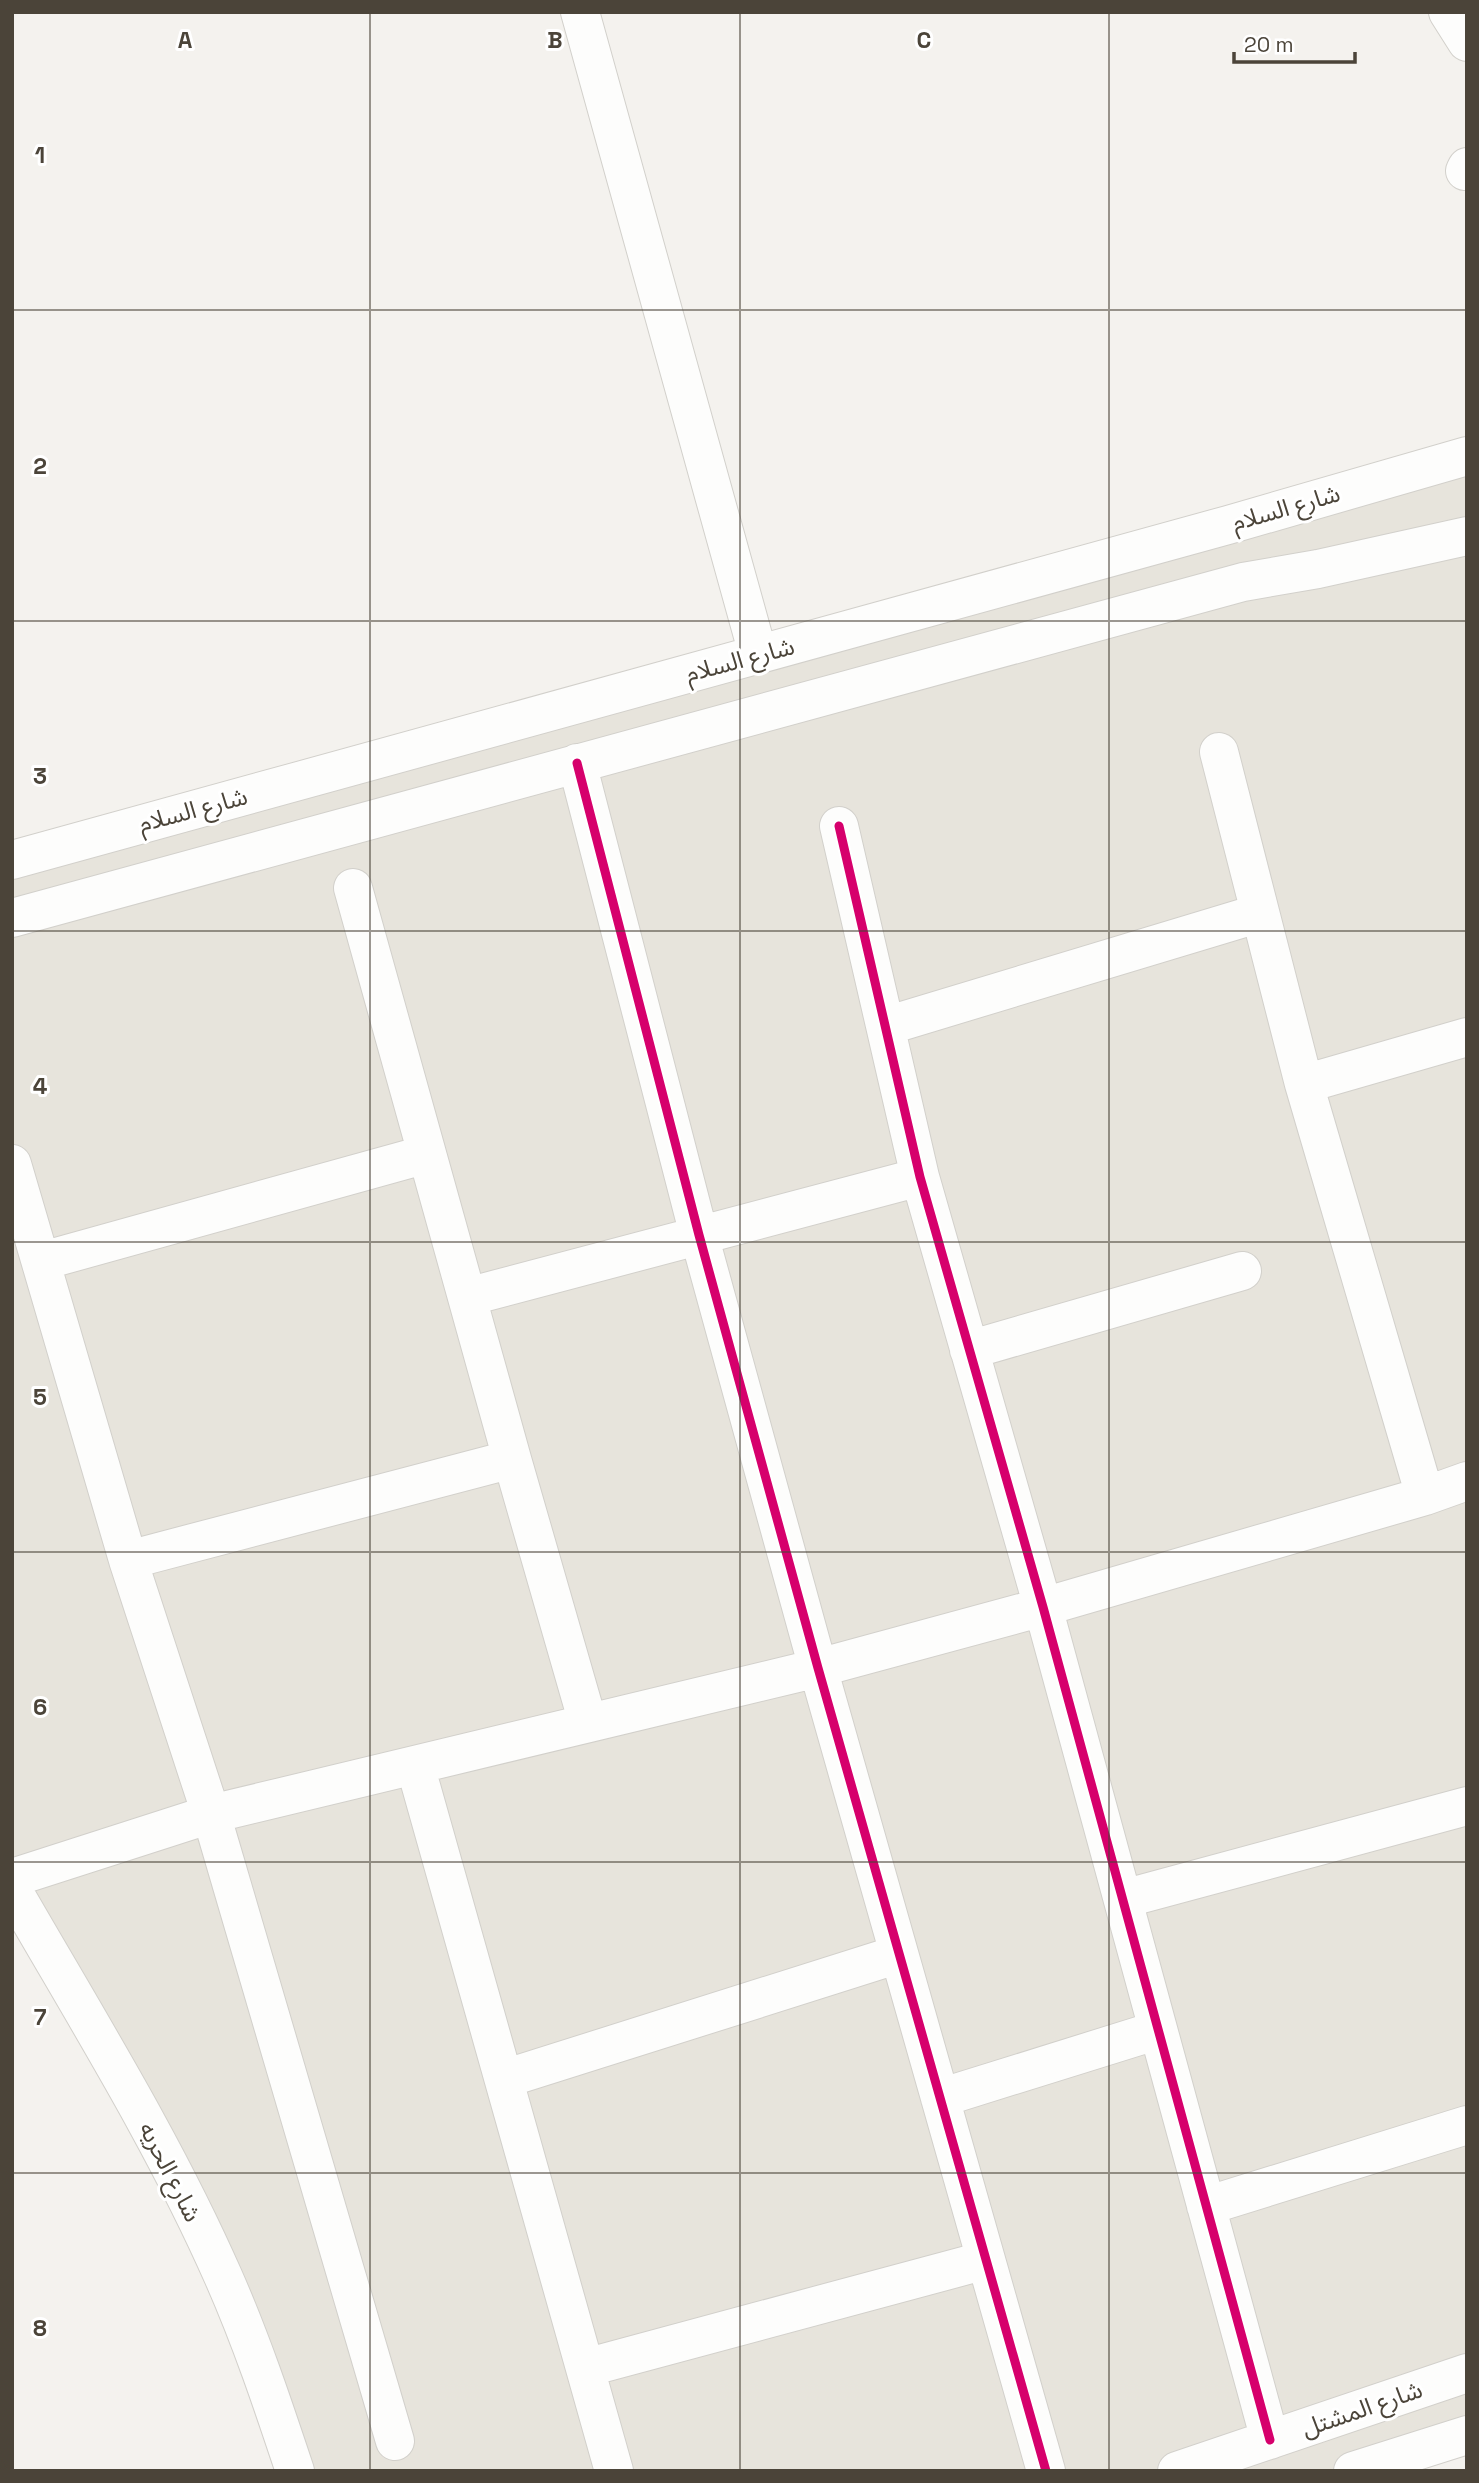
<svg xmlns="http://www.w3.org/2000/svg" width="1479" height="2483" viewBox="0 0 1479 2483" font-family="'Space Grotesk','Noto Sans Arabic',sans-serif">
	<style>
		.residential { fill: #e7e4dc }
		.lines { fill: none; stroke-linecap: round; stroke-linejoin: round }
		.minor-casing { stroke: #d2d0cb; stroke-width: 40 }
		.minor { stroke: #fdfdfc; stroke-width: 38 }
		.cycleway-casing { stroke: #fff; stroke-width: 13 }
		.cycleway { stroke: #d6006c; stroke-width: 9 }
		.grid { fill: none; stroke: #4b4439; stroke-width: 2; stroke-opacity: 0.55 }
		.labels { text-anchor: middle; stroke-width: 6; stroke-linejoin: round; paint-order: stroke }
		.street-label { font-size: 24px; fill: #4b4439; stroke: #fff }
		.grid-label { font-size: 23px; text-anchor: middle; font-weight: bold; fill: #4b4439; stroke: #fff; stroke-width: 6; stroke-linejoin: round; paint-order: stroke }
	</style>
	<rect width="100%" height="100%" fill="#f4f2ee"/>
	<!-- residential -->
	<path class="residential" d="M 1467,465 L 1467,2429 L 1342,2471 L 293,2471 L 196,2238 L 12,1887 L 12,865 Z"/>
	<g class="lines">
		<defs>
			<path id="minor" d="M 580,12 L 758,654
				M 1448,12 L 1467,42
				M 1465,171 L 1467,167
				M 1219,752 L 1304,1084 L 1425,1496
				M 577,763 L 699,1235 L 818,1668 L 1046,2471
				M 839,826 L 920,1177 L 1043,1607 L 1270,2440
				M 12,860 L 1228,525 L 1467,456
				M 353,888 L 512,1459 L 588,1723
				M 12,918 L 1243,582 L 1318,569 L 1467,536
				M 886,1026 L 1260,913
				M 1304,1084 L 1467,1037
				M 12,1164 L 128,1560 L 211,1814 L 395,2441
				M 42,1261 L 427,1154
				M 467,1297 L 920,1177
				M 969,1350 L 1242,1271
				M 128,1560 L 512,1459
				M 415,1765 L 614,2471
				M 12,1878 L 211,1814 L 818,1668 L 1043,1607 L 1425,1496 L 1467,1481
				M 12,1889 C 85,2016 164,2142 223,2276 C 251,2339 273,2405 295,2471
				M 1123,1899 L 1467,1806
				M 504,2079 L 899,1954
				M 940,2098 L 1158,2030
				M 1206,2206 L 1467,2125
				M 585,2368 L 986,2260
				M 1177,2471 L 1467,2373
				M 1353,2471 L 1467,2435"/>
		</defs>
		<!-- minor casing -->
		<use href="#minor" class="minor-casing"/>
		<!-- minor -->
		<use href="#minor" class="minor"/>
		<defs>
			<path id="cycleway" d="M 577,763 L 699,1235 L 818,1668 L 1046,2471
				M 839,826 L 920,1177 L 1043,1607 L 1270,2440"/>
		</defs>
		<!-- cycleway casing -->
		<use href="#cycleway" class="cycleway-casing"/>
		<!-- cycleway -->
		<use href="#cycleway" class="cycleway"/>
	</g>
	<!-- grid -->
	<path class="grid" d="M 370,12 L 370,2471M 740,12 L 740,2471M 1109,12 L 1109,2471M 12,310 L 1467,310M 12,621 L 1467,621M 12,931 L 1467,931M 12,1242 L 1467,1242M 12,1552 L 1467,1552M 12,1862 L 1467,1862M 12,2173 L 1467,2173"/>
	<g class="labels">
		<!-- street labels -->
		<g class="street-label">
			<text transform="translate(1286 508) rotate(-16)" y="8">شارع السلام</text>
			<text transform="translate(740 660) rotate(-15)" y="8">شارع السلام</text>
			<text transform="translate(193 810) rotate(-15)" y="8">شارع السلام</text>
			<text transform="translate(170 2172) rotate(63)" y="8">شارع الحريه</text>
			<text transform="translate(1362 2409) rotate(-19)" y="8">شارع المشتل</text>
		</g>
	</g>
	<g class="grid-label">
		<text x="185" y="48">A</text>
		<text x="555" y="48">B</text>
		<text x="924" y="48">C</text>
		<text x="40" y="163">1</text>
		<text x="40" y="474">2</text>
		<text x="40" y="784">3</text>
		<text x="40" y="1094">4</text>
		<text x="40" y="1405">5</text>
		<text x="40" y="1715">6</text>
		<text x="40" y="2025">7</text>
		<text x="40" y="2336">8</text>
	</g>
	<!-- border -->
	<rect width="1479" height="2483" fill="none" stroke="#4b4439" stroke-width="28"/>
	<!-- scale -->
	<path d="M1234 52v10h121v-10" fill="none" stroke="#4b4439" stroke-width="3.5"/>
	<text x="1244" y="52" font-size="21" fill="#4b4439" stroke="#ffffff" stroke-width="5" paint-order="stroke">20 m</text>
</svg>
